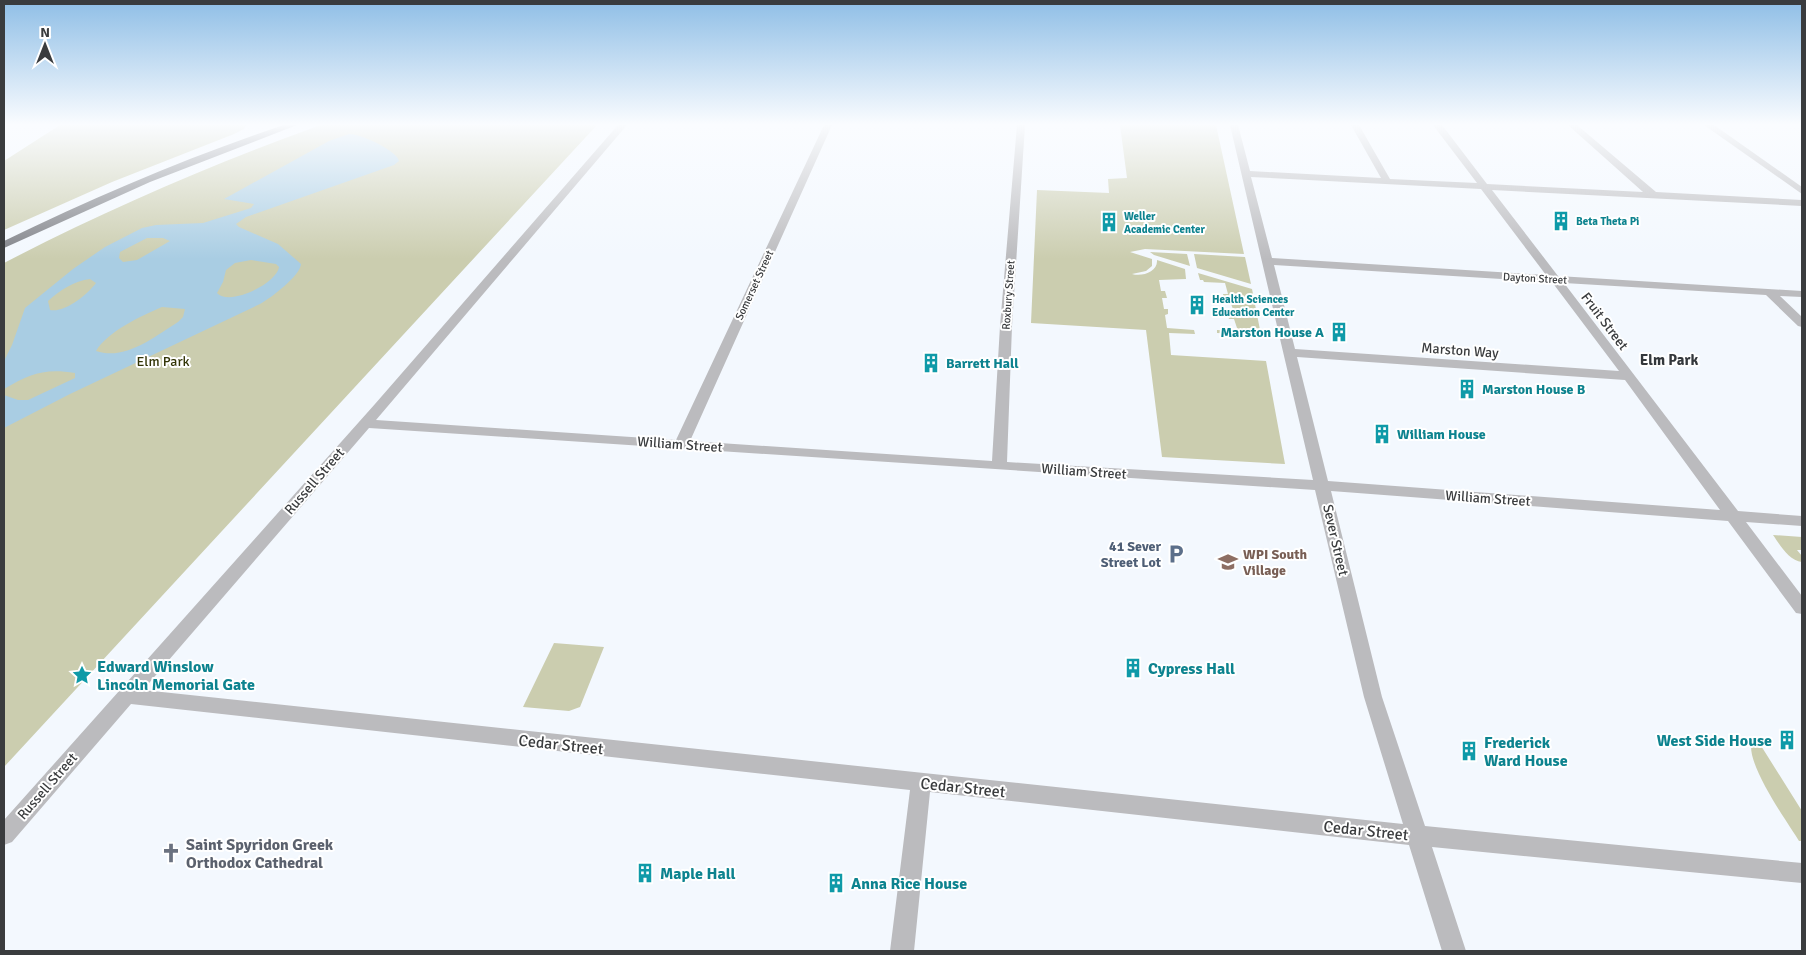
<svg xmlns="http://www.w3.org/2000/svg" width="1806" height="955" viewBox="0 0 1806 955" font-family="Signika,sans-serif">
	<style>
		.green { fill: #cbcdaf }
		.water { fill: #a9cde3; fill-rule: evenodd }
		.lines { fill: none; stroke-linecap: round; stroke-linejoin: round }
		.minor { fill: #bbbbbe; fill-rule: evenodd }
		.tertiary { fill: #bbbbbe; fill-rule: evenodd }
		.trunk { fill: #7e8086; fill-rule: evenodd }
		.labels { text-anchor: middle; stroke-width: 4; stroke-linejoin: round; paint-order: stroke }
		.far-culture-label { font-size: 11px; font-weight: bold; fill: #0d838f; stroke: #fff; text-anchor: start }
		.far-street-label { font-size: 11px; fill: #3a3c3e; stroke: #fff }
		.street-label { font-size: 14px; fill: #3a3c3e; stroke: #fff }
		.culture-label { font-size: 14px; font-weight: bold; fill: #0d838f; stroke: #fff; text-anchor: start }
		.park-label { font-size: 14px; fill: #333507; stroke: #fff }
		.service-label { font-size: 14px; font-weight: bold; fill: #4e5e75; stroke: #fff; text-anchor: end }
		.education-label { font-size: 14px; font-weight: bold; fill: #785e54; stroke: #fff; text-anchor: start }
		.neighbourhood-label { font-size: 15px; font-weight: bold; fill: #34383c; stroke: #fff }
		.near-culture-label { font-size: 16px; font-weight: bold; fill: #0d838f; stroke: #fff; text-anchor: start }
		.near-street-label { font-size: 16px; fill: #3a3c3e; stroke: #fff }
		.near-worship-label { font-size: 16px; font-weight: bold; fill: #5b616d; stroke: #fff; text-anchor: start }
	</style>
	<rect width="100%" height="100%" fill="#f3f8fe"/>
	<!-- green -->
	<path class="green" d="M 60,125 L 246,125 L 244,129 L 234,134 L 112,182 L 4,230 L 4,161 Z
		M 321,125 L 597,125 L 4,767 L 4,263 C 106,210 212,164 321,125 Z
		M 1120,125 L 1216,125 L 1244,254 L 1145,249 L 1130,252 L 1152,259 L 1152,266 L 1146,271 L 1132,274 C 1142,277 1158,272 1157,260 L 1185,269 L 1186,279 L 1159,280 L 1161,291 L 1165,291 L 1167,298 L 1162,298 L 1164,309 L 1168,309 L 1168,314 L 1165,315 L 1167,328 L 1194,330 L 1195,334 L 1169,333 L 1171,355 L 1266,361 L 1285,464 L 1162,457 L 1146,330 L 1031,323 L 1037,190 L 1109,193 L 1108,179 L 1127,178 Z
		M 1150,252 L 1187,254 L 1190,266 L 1154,255 Z
		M 1194,254 L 1245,257 L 1251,284 L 1197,268 Z
		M 1198,273 L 1252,289 L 1261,335 L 1217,333 L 1217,330 L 1238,331 L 1234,319 L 1229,319 L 1227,313 L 1234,312 L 1230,301 L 1224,300 L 1223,294 L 1228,294 L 1225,283 L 1204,282 L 1203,280 L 1200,280 Z
		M 1773,535 L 1802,537 L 1802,550 L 1797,550 L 1802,556 L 1802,562 C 1789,561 1780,545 1773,535 Z
		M 554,643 L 604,647 L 580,707 L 569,711 L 523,707 Z
		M 1753,739 L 1758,741 L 1802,811 L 1802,841 L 1799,841 C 1788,823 1741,758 1753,739 Z"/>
	<!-- water -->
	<path class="water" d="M 349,134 C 359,133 398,151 399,161 L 394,165 L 246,217 L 236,224 L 239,227 L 278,244 L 301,264 C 300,276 271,298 260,304 L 70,394 L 4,428 L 4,395 L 18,400 L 28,400 L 75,378 L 75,373 C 44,368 30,374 4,389 L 4,361 L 12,345 L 25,308 L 73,269 L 105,247 L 142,228 L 156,225 L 203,223 L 251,208 L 254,204 L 224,199 L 329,141 ZM 147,238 L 163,238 L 170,241 L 137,260 L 123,262 L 119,258 L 120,252 ZM 251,260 L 276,264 L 279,267 C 277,283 230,307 217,293 L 223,282 L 226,270 L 235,263 ZM 90,279 L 96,283 C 87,295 65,313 50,310 L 48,301 C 60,290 74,281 90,279 ZM 162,307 L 185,309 L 183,317 L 178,322 C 154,337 125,361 96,351 C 107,332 141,316 162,307 Z"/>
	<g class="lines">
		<!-- minor -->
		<path class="minor" d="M 618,125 L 627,125 L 376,420 L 676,440 L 824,125 L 832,125 L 690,441 L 992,461 L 1000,326 L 1017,125 L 1025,125 L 1012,326 L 1007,462 L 1313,480 L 1230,125 L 1238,125 L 1250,171 L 1381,178 L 1351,125 L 1359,125 L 1390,179 L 1477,183 L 1433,125 L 1442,125 L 1487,184 L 1643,192 L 1568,125 L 1577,125 L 1656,192 L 1802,200 L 1802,206 L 1492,190 L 1558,276 L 1802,291 L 1802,297 L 1780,296 L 1802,317 L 1802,327 L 1798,326 L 1766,295 L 1564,283 L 1738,511 L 1802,516 L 1802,526 L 1746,522 L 1802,596 L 1802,614 L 1796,613 L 1728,521 L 1331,491 L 1382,697 L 1425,826 L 1802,863 L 1802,883 L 1432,847 L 1466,951 L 1442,951 L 1409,845 L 930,792 L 914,951 L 890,951 L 910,790 L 131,704 L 12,842 L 4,845 L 4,820 L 375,404 ZM 1251,177 L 1481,189 L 1546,275 L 1272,258 ZM 1274,265 L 1552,282 L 1619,371 L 1295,349 ZM 1297,357 L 1625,380 L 1720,510 L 1328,481 ZM 369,428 L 1315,490 L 1364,697 L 1403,824 L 143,690 Z"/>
		<!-- tertiary -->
		<path class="tertiary" d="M 1704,125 L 1714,125 L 1802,187 L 1802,194 Z"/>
		<!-- trunk -->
		<path class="trunk" d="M 284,125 L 297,125 L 150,182 L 4,248 L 4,241 C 95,197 188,157 284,125 Z"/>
	</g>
	<!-- sky -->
	<linearGradient id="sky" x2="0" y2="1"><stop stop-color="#8fbee6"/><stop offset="0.48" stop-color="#fafcff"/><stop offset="1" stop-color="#fafcff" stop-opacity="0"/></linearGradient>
	<rect width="1806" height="259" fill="url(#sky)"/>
	<!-- icons -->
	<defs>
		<symbol id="building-bare" viewBox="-9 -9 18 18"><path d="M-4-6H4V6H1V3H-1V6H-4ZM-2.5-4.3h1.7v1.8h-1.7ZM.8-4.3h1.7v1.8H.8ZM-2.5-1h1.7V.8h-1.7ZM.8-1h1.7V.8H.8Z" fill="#0f9aa8" stroke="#fff" stroke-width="2.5" paint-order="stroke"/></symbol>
		<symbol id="parking-bare" viewBox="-9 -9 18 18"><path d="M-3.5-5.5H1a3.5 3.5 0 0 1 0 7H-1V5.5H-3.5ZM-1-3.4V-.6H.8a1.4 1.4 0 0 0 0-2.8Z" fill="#5c6f8a" stroke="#fff" stroke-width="2.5" paint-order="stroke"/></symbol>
		<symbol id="university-bare" viewBox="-9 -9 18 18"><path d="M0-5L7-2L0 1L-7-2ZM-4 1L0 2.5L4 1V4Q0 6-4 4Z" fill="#8d6e63" stroke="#fff" stroke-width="2.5" paint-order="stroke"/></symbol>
		<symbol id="sight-bare" viewBox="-9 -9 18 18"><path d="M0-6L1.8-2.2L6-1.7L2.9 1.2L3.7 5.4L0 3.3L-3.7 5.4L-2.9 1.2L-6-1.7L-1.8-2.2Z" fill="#0f9aa8" stroke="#fff" stroke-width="2.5" paint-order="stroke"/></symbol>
		<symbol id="church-bare" viewBox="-9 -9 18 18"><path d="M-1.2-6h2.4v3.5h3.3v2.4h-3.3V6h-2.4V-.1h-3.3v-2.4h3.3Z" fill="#6b7280" stroke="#fff" stroke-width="2.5" paint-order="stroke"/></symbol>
	</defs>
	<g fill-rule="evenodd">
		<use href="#building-bare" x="1547" y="207" width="28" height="28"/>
		<use href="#building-bare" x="1095" y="208" width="28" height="28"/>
		<use href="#building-bare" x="1183" y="291" width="28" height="28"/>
		<use href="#building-bare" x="1325" y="318" width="28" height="28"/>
		<use href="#building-bare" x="917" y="349" width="28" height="28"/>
		<use href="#building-bare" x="1453" y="375" width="28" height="28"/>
		<use href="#building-bare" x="1368" y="420" width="28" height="28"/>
		<use href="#parking-bare" x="1162" y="540" width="28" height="28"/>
		<use href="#university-bare" x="1214" y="548" width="28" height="28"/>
		<use href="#building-bare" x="1119" y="654" width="28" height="28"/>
		<use href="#sight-bare" x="68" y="661" width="28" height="28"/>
		<use href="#building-bare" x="1773" y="726" width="28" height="28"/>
		<use href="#building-bare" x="1455" y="737" width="28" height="28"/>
		<use href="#church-bare" x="157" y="839" width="28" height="28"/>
		<use href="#building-bare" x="631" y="859" width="28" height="28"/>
		<use href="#building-bare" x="822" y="869" width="28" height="28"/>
	</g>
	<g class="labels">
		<!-- far-culture labels -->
		<g class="far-culture-label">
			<text x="1124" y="220">Weller<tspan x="1124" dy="13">Academic Center</tspan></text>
			<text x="1576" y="225">Beta Theta Pi</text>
			<text x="1212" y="303">Health Sciences<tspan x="1212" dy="13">Education Center</tspan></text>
		</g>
		<!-- far-street labels -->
		<g class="far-street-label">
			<text transform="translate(1535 278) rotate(3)" y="4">Dayton Street</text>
			<text transform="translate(754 285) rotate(-65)" y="4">Somerset Street</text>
			<text transform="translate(1008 295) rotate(-86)" y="4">Roxbury Street</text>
		</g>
		<!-- street labels -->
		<g class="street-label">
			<text transform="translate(1605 321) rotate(53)" y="5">Fruit Street</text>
			<text transform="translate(1460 350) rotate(4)" y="5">Marston Way</text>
			<text transform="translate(680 444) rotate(4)" y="5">William Street</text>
			<text transform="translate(1084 471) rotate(4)" y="5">William Street</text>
			<text transform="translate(314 481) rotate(-49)" y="5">Russell Street</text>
			<text transform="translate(1488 498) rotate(4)" y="5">William Street</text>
			<text transform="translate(1336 540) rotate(77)" y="5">Sever Street</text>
			<text transform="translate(47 786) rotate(-49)" y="5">Russell Street</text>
		</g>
		<!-- culture labels -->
		<g class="culture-label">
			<text x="1324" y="337" text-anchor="end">Marston House A</text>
			<text x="946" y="368">Barrett Hall</text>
			<text x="1482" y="394">Marston House B</text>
			<text x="1397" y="439">William House</text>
		</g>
		<!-- park labels -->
		<g class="park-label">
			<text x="163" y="366">Elm Park</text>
		</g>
		<!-- service labels -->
		<g class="service-label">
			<text x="1161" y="551">41 Sever<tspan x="1161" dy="16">Street Lot</tspan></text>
		</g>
		<!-- education labels -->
		<g class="education-label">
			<text x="1243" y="559">WPI South<tspan x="1243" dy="16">Village</tspan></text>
		</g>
		<!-- neighbourhood labels -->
		<g class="neighbourhood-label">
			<text x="1669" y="365">Elm Park</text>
		</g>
		<!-- near-culture labels -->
		<g class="near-culture-label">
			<text x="97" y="672">Edward Winslow<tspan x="97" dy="18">Lincoln Memorial Gate</tspan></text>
			<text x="1148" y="674">Cypress Hall</text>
			<text x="1772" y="746" text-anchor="end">West Side House</text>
			<text x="1484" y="748">Frederick<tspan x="1484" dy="18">Ward House</tspan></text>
			<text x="660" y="879">Maple Hall</text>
			<text x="851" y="889">Anna Rice House</text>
		</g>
		<!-- near-street labels -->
		<g class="near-street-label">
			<text transform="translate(561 744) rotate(6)" y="6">Cedar Street</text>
			<text transform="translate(963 787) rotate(6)" y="6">Cedar Street</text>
			<text transform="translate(1366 830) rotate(6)" y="6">Cedar Street</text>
		</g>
		<!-- near-worship labels -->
		<g class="near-worship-label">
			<text x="186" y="850">Saint Spyridon Greek<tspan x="186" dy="18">Orthodox Cathedral</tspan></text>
		</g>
	</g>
	<!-- border -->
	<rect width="1806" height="955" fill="none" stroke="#3a3c3e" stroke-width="10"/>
	<!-- north arrow -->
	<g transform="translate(45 45)" stroke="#ffffff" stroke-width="4" paint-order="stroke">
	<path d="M0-4L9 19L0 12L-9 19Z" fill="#3a3c3e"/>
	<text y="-8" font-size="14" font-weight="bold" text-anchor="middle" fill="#3a3c3e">N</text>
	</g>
</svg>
